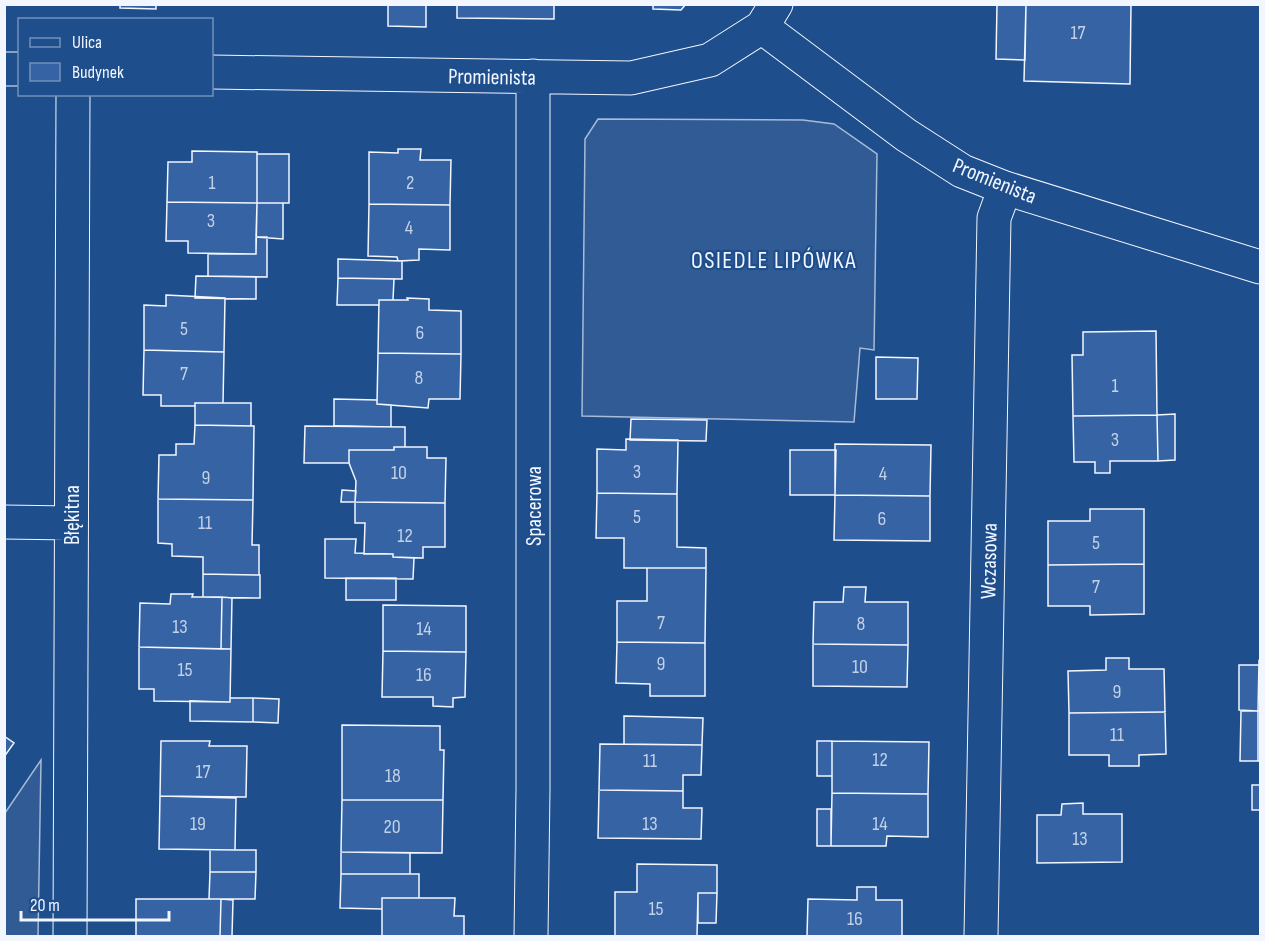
<svg xmlns="http://www.w3.org/2000/svg" width="1265" height="941" viewBox="0 0 1265 941" font-family="'Sofia Sans Condensed',sans-serif">
	<style>
		.built { fill: #305b95; stroke: #a8bbd7; stroke-width: 1.5 }
		.building { fill: #3563a3; stroke: #f2f6ff; stroke-width: 1.5 }
		.lines { fill: none; stroke-linecap: round; stroke-linejoin: round }
		.street-casing { stroke: #f2f6ff; stroke-width: 35 }
		.street { stroke: #1f4e8c; stroke-width: 33 }
		.labels { text-anchor: middle; stroke-width: 4.5; stroke-linejoin: round; paint-order: stroke }
		.number-label { font-size: 20px; fill: #c3d1e8 }
		.street-label { font-size: 22px; fill: #f2f6ff; stroke: #1f4e8c }
		.neighbourhood-label { font-size: 24px; letter-spacing: 1.5px; fill: #f2f6ff; stroke: #1f4e8c }
	</style>
	<rect width="100%" height="100%" fill="#1f4e8c"/>
	<!-- built -->
	<path class="built" d="M 598,119 L 803,120 L 834,124 L 877,154 L 874,350 L 860,348 L 854,422 L 582,416 L 585,139 Z
		M 41,760 L 38,936 L 5,936 L 5,813 Z"/>
	<!-- building -->
	<path class="building" d="M 120,4 L 156,4 L 156,9 L 120,8 Z
		M 388,4 L 426,4 L 426,27 L 388,26 Z
		M 457,4 L 554,4 L 554,19 L 457,18 Z
		M 653,4 L 686,4 L 681,10 L 653,9 Z
		M 997,4 L 1026,4 L 1025,60 L 996,59 Z
		M 1026,4 L 1131,4 L 1130,84 L 1024,81 Z
		M 398,149 L 421,149 L 420,160 L 451,160 L 450,205 L 369,204 L 369,152 L 398,153 Z
		M 192,151 L 257,152 L 257,203 L 167,202 L 168,162 L 192,162 Z
		M 257,154 L 289,154 L 289,203 L 257,203 Z
		M 167,202 L 257,203 L 256,254 L 188,253 L 188,241 L 166,241 Z
		M 257,203 L 283,203 L 283,239 L 256,237 Z
		M 369,204 L 450,205 L 450,250 L 419,249 L 419,260 L 398,261 L 397,257 L 368,256 Z
		M 256,237 L 267,237 L 267,277 L 208,276 L 208,254 L 256,254 Z
		M 338,259 L 402,261 L 402,279 L 338,278 Z
		M 196,276 L 256,277 L 256,299 L 195,298 Z
		M 338,278 L 394,279 L 393,300 L 379,300 L 379,305 L 337,305 Z
		M 166,295 L 225,298 L 224,352 L 144,350 L 144,305 L 166,306 Z
		M 407,298 L 429,299 L 429,310 L 461,311 L 461,354 L 378,353 L 379,300 L 408,300 Z
		M 1156,331 L 1157,415 L 1073,416 L 1072,355 L 1083,355 L 1083,332 Z
		M 144,350 L 224,352 L 223,403 L 195,403 L 195,406 L 161,406 L 161,395 L 143,395 Z
		M 378,353 L 461,354 L 460,399 L 429,399 L 428,408 L 377,404 Z
		M 876,357 L 918,358 L 917,399 L 876,399 Z
		M 334,399 L 377,400 L 377,404 L 391,405 L 391,427 L 334,426 Z
		M 195,403 L 251,403 L 251,426 L 195,425 Z
		M 1175,414 L 1175,460 L 1158,461 L 1157,415 Z
		M 1157,415 L 1158,461 L 1110,461 L 1110,473 L 1095,473 L 1095,462 L 1074,462 L 1073,416 Z
		M 631,419 L 707,420 L 706,441 L 630,440 Z
		M 195,425 L 254,426 L 253,500 L 158,499 L 159,455 L 176,455 L 176,444 L 194,444 Z
		M 305,426 L 405,427 L 405,447 L 394,447 L 394,450 L 349,450 L 349,463 L 304,463 Z
		M 626,439 L 678,440 L 677,494 L 597,493 L 597,449 L 626,450 Z
		M 835,444 L 931,445 L 930,496 L 835,495 Z
		M 394,447 L 427,447 L 427,458 L 446,458 L 445,503 L 355,502 L 356,481 L 349,463 L 349,450 L 394,450 Z
		M 790,450 L 836,450 L 835,495 L 790,495 Z
		M 342,490 L 356,491 L 355,502 L 341,502 Z
		M 597,493 L 677,494 L 677,547 L 706,548 L 706,568 L 624,568 L 624,538 L 596,538 Z
		M 835,495 L 930,496 L 930,541 L 834,540 Z
		M 158,499 L 253,500 L 252,545 L 259,545 L 259,575 L 203,574 L 203,557 L 172,556 L 172,544 L 158,543 Z
		M 355,502 L 445,503 L 445,547 L 423,547 L 423,558 L 393,557 L 393,554 L 364,554 L 365,523 L 355,523 Z
		M 1090,509 L 1144,509 L 1144,564 L 1048,565 L 1048,521 L 1090,521 Z
		M 325,539 L 356,539 L 355,553 L 393,554 L 393,557 L 414,558 L 413,579 L 325,578 Z
		M 1144,564 L 1144,614 L 1090,615 L 1090,606 L 1048,606 L 1048,565 Z
		M 647,568 L 706,568 L 705,643 L 617,642 L 617,601 L 647,601 Z
		M 203,574 L 260,575 L 260,598 L 203,597 Z
		M 346,578 L 396,578 L 396,600 L 346,600 Z
		M 844,587 L 866,587 L 865,602 L 908,602 L 908,645 L 813,644 L 814,602 L 843,602 Z
		M 171,594 L 193,594 L 192,597 L 222,597 L 221,649 L 139,647 L 140,603 L 170,604 Z
		M 222,597 L 232,598 L 231,649 L 221,649 Z
		M 383,605 L 466,606 L 466,652 L 383,651 Z
		M 617,642 L 705,643 L 705,696 L 650,696 L 650,684 L 616,683 Z
		M 813,644 L 908,645 L 907,687 L 813,686 Z
		M 139,647 L 231,649 L 230,702 L 154,701 L 154,689 L 139,689 Z
		M 383,651 L 466,652 L 465,697 L 453,698 L 453,707 L 433,706 L 433,697 L 382,697 Z
		M 1106,658 L 1129,658 L 1129,669 L 1164,669 L 1165,712 L 1069,713 L 1068,671 L 1106,670 Z
		M 1259,661 L 1260,662 L 1260,711 L 1258,711 Z
		M 1239,665 L 1259,665 L 1258,711 L 1239,710 Z
		M 230,698 L 253,698 L 253,722 L 190,721 L 190,701 L 230,702 Z
		M 253,698 L 279,699 L 278,723 L 253,722 Z
		M 1241,711 L 1258,711 L 1258,761 L 1240,761 Z
		M 1258,711 L 1260,711 L 1260,761 L 1258,761 Z
		M 1165,712 L 1166,754 L 1139,755 L 1139,766 L 1109,766 L 1109,755 L 1069,755 L 1069,713 Z
		M 624,716 L 703,718 L 702,745 L 624,744 Z
		M 342,725 L 440,726 L 440,750 L 444,750 L 443,800 L 342,800 Z
		M 4,736 L 14,743 L 4,757 Z
		M 161,741 L 210,741 L 209,746 L 247,746 L 246,797 L 160,796 Z
		M 817,741 L 832,741 L 832,776 L 817,776 Z
		M 832,741 L 929,742 L 928,794 L 832,793 Z
		M 600,744 L 702,745 L 701,775 L 683,775 L 683,791 L 599,790 Z
		M 1252,785 L 1260,785 L 1260,810 L 1252,810 Z
		M 599,790 L 683,791 L 683,808 L 702,808 L 701,839 L 598,838 Z
		M 832,793 L 928,794 L 928,837 L 887,836 L 886,846 L 831,846 Z
		M 160,796 L 236,798 L 235,850 L 159,849 Z
		M 342,800 L 443,800 L 442,853 L 341,852 Z
		M 1083,803 L 1083,814 L 1122,814 L 1122,862 L 1037,863 L 1037,815 L 1061,815 L 1062,804 Z
		M 817,809 L 831,809 L 831,846 L 817,846 Z
		M 210,850 L 256,850 L 256,872 L 210,872 Z
		M 341,852 L 410,853 L 410,874 L 341,874 Z
		M 637,864 L 717,865 L 717,893 L 698,893 L 697,936 L 615,936 L 615,892 L 637,892 Z
		M 210,872 L 256,872 L 255,899 L 209,899 Z
		M 341,874 L 419,874 L 419,898 L 382,898 L 382,909 L 340,908 Z
		M 857,887 L 876,887 L 876,900 L 902,900 L 902,936 L 807,936 L 808,899 L 857,900 Z
		M 698,893 L 717,893 L 716,923 L 698,923 Z
		M 382,898 L 455,898 L 454,916 L 464,916 L 464,936 L 382,936 Z
		M 136,899 L 221,899 L 220,936 L 136,936 Z
		M 221,899 L 233,900 L 232,936 L 220,936 Z"/>
	<g class="lines">
		<defs>
			<path id="street" d="M 762,27 L 906,135 L 962,171 L 1005,188 L 1260,267
				M 4,69 L 20,69
				M 212,72 L 631,78 L 710,60 L 762,27 L 776,4
				M 4,522 L 71,523
				M 70,936 L 73,94
				M 531,936 L 533,789 L 533,76
				M 981,936 L 994,218 L 1005,188"/>
		</defs>
		<!-- street casing -->
		<use href="#street" class="street-casing"/>
		<!-- street -->
		<use href="#street" class="street"/>
	</g>
	<g class="labels">
		<!-- number labels -->
		<g class="number-label">
			<text x="1078" y="39">17</text>
			<text x="212" y="189">1</text>
			<text x="410" y="189">2</text>
			<text x="211" y="227">3</text>
			<text x="409" y="234">4</text>
			<text x="184" y="335">5</text>
			<text x="420" y="339">6</text>
			<text x="184" y="380">7</text>
			<text x="419" y="384">8</text>
			<text x="1115" y="392">1</text>
			<text x="1115" y="446">3</text>
			<text x="637" y="478">3</text>
			<text x="399" y="479">10</text>
			<text x="883" y="480">4</text>
			<text x="206" y="484">9</text>
			<text x="637" y="523">5</text>
			<text x="882" y="525">6</text>
			<text x="205" y="529">11</text>
			<text x="405" y="542">12</text>
			<text x="1096" y="549">5</text>
			<text x="1096" y="593">7</text>
			<text x="661" y="629">7</text>
			<text x="861" y="630">8</text>
			<text x="180" y="633">13</text>
			<text x="424" y="635">14</text>
			<text x="661" y="670">9</text>
			<text x="860" y="673">10</text>
			<text x="185" y="676">15</text>
			<text x="424" y="681">16</text>
			<text x="1117" y="698">9</text>
			<text x="1117" y="741">11</text>
			<text x="880" y="766">12</text>
			<text x="650" y="767">11</text>
			<text x="203" y="778">17</text>
			<text x="393" y="782">18</text>
			<text x="198" y="830">19</text>
			<text x="650" y="830">13</text>
			<text x="880" y="830">14</text>
			<text x="392" y="833">20</text>
			<text x="1080" y="845">13</text>
			<text x="656" y="915">15</text>
			<text x="855" y="925">16</text>
		</g>
		<!-- street labels -->
		<g class="street-label">
			<text transform="translate(492 76) rotate(1)" y="8">Promienista</text>
			<text transform="translate(995 180) rotate(22)" y="8">Promienista</text>
			<text transform="translate(533 506) rotate(-90)" y="8">Spacerowa</text>
			<text transform="translate(71 515) rotate(-90)" y="8">Błękitna</text>
			<text transform="translate(988 561) rotate(-89)" y="8">Wczasowa</text>
		</g>
		<!-- neighbourhood labels -->
		<g class="neighbourhood-label">
			<text x="774" y="268">OSIEDLE LIPÓWKA</text>
		</g>
	</g>
	<!-- border -->
	<rect width="1265" height="941" fill="none" stroke="#f2f6ff" stroke-width="12"/>
	<!-- legend -->
	<rect x="18" y="18" width="195" height="78" fill="#1f4e8c" stroke="#7391ba" stroke-width="1.5"/>
	<rect x="30" y="38" width="30" height="9" fill="#1f4e8c" stroke="#7391ba" stroke-width="1.5"/>
	<text x="72" y="48" font-size="18" fill="#f2f6ff">Ulica</text>
	<rect x="30" y="63" width="30" height="18" fill="#3563a3" stroke="#7391ba" stroke-width="1.5"/>
	<text x="72" y="78" font-size="18" fill="#f2f6ff">Budynek</text>
	<!-- scale -->
	<path d="M21 911v9h148v-9" fill="none" stroke="#f2f6ff" stroke-width="3"/>
	<text x="30" y="911" font-size="18" fill="#f2f6ff" stroke="#1f4e8c" stroke-width="4.5" paint-order="stroke">20 m</text>
</svg>
